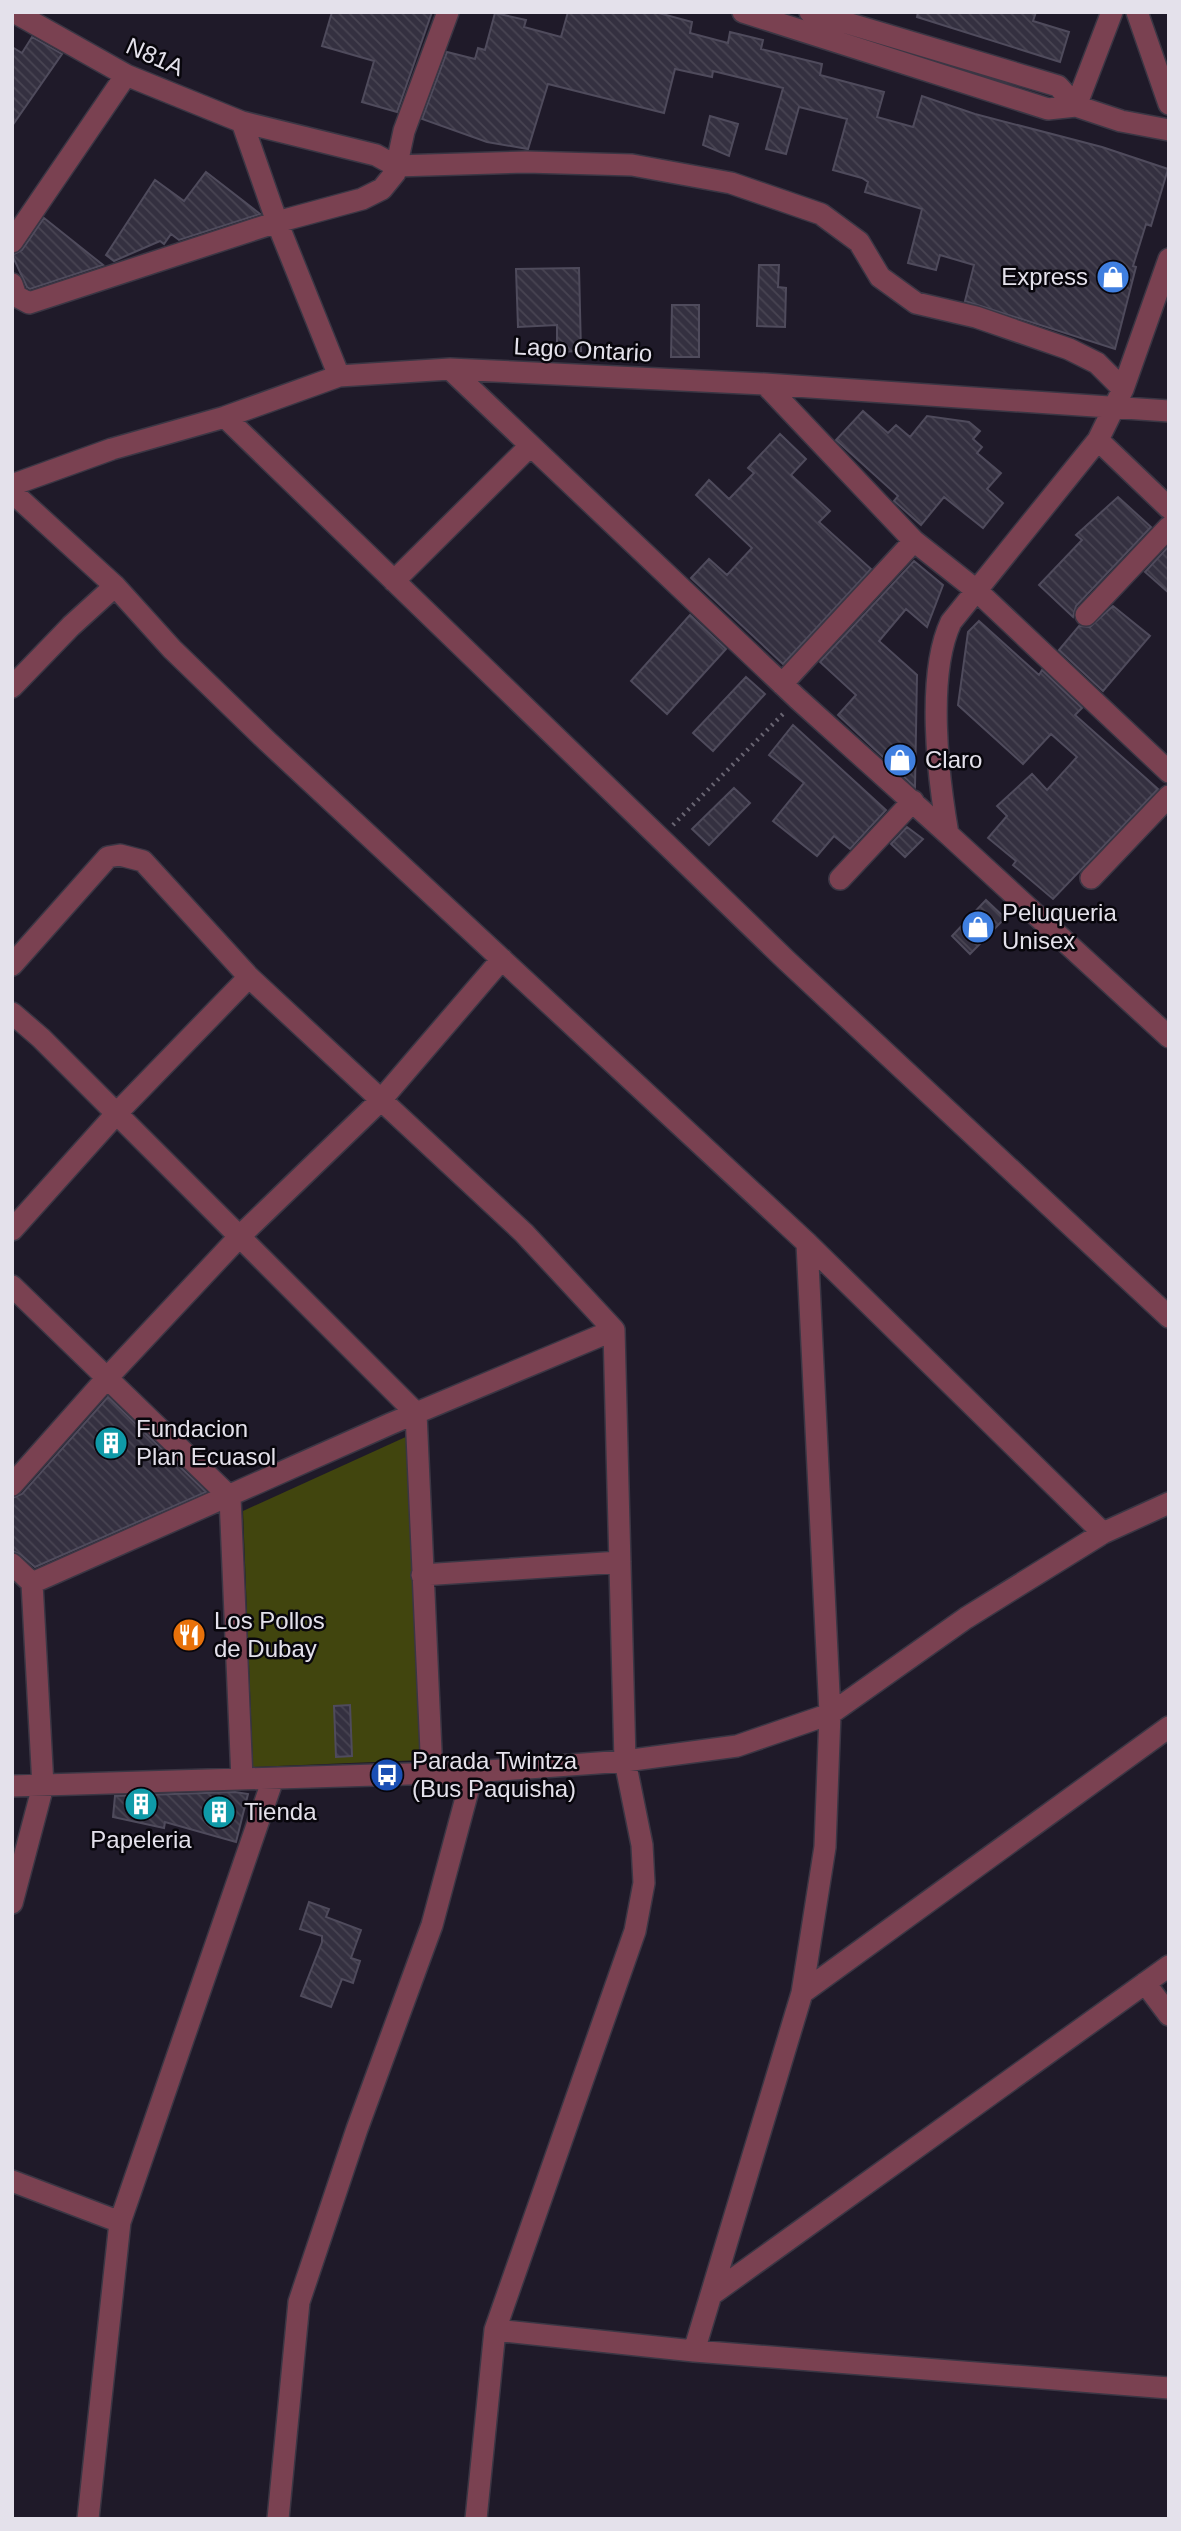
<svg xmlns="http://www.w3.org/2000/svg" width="1181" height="2531" viewBox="0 0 1181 2531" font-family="Helvetica,sans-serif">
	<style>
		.green { fill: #41450e }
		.building { fill: url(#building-back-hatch); stroke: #4f4b5c; stroke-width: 2 }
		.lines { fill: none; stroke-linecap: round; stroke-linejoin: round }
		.minor-casing { stroke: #3b3644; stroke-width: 24 }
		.path { stroke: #6a6673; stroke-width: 4.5; stroke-dasharray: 2 5; stroke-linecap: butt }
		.minor { stroke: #7a4151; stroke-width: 21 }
		.labels { text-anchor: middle; stroke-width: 5; stroke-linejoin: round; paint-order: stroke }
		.street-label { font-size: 24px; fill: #e4e1eb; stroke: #08060c }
		.poi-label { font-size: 24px; fill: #e4e1eb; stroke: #08060c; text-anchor: start }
	</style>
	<defs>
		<pattern id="building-back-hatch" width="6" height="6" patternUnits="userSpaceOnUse" patternTransform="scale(1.75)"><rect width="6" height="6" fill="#343040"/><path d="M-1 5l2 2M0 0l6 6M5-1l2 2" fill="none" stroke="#484452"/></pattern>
	</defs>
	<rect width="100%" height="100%" fill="#1f1a29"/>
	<!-- green -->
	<path class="green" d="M 410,1435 L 423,1760 L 253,1767 L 243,1511 Z"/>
	<!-- building -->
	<path class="building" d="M 332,12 L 432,12 L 397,112 L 362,102 L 374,61 L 322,46 Z
		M 568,12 L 655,12 L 692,22 L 690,33 L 728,43 L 730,32 L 763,40 L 761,49 L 822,64 L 820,75 L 884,92 L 877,117 L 913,127 L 922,96 L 975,114 L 1102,147 L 1168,169 L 1151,226 L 1146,224 L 1133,266 L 1136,267 L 1115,349 L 965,301 L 974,265 L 940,255 L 936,270 L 908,263 L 922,209 L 865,192 L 868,182 L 862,178 L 833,170 L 847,119 L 799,107 L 786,154 L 766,149 L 783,88 L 713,71 L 712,77 L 675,69 L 664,113 L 548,84 L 528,149 L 487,142 L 422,119 L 447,52 L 475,59 L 478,48 L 485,50 L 495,13 L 526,20 L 524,27 L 561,37 Z
		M 918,12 L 1036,12 L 1033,21 L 1069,32 L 1060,62 L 917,17 Z
		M 32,37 L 62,54 L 12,126 L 12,47 L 22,53 Z
		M 710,116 L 738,124 L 729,156 L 703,145 Z
		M 206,172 L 260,214 L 179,240 L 171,234 L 164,244 L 160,241 L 114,261 L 106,255 L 155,180 L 184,201 Z
		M 44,218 L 103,265 L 30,289 L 27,287 L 12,255 L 22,250 Z
		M 759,265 L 779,265 L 778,287 L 786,288 L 785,327 L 757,326 Z
		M 579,268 L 581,351 L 557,352 L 557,325 L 518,327 L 516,269 Z
		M 672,305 L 699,305 L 699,357 L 671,357 Z
		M 863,411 L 888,433 L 896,425 L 910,437 L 927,416 L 969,422 L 980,431 L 973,439 L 982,447 L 977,453 L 1001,473 L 987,489 L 1003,503 L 983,528 L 944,497 L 921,525 L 894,501 L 898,496 L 836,440 Z
		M 780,434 L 806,459 L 791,475 L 830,511 L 819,522 L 871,569 L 783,664 L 691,578 L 709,559 L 727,575 L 752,548 L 696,495 L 709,480 L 729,499 L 754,473 L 748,468 Z
		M 1118,497 L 1151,527 L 1076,606 L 1073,617 L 1039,585 L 1082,540 L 1076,535 Z
		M 1169,546 L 1169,593 L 1145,572 Z
		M 914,561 L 943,585 L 927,627 L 906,609 L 879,641 L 917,675 L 915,787 L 838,715 L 856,695 L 820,662 Z
		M 1113,606 L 1150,636 L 1103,691 L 1059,650 L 1079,626 L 1090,627 Z
		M 690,615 L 726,649 L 667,714 L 631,681 Z
		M 979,621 L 1039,675 L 1042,670 L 1082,708 L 1075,715 L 1158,789 L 1053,899 L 1013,865 L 1016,861 L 988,838 L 1007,816 L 997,806 L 1032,774 L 1047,790 L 1077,757 L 1051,734 L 1023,764 L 958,705 L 968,632 Z
		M 746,677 L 765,694 L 713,751 L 693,733 Z
		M 793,725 L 886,810 L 850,849 L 834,836 L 817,856 L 773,821 L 804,783 L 769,755 Z
		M 734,788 L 750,803 L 709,845 L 692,829 Z
		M 907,827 L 923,839 L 905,857 L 891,844 Z
		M 986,900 L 1005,918 L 970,954 L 952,936 Z
		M 108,1397 L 206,1492 L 35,1567 L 20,1554 L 12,1551 L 12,1498 L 22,1494 Z
		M 350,1705 L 352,1756 L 336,1757 L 334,1706 Z
		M 235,1792 L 248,1794 L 236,1842 L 165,1822 L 164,1828 L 113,1817 L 115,1796 Z
		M 309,1902 L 329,1909 L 326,1917 L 361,1930 L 351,1958 L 360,1961 L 353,1983 L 342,1979 L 331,2007 L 301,1996 L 322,1942 L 322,1936 L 300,1929 Z"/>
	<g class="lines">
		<defs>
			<path id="minor" d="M 14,12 L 126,75 L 242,122 L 376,155 L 396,166 L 526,162 L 632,165 L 731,183 L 821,214 L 859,242 L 880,277 L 916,303 L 976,317 L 1069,349 L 1097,363 L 1123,389
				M 743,12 L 1048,109 L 1076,106 L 1121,121 L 1169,130
				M 810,12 L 1058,86 L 1076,106
				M 1137,12 L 1169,104
				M 1076,106 L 1112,12
				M 242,122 L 277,222 L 339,376
				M 12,242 L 126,75
				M 1169,259 L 1123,389 L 1098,440 L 951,622 C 926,675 938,777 948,834 L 1169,1037
				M 12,284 L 16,296 L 29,303 L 277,222 L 362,199 L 382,189 L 395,173 L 404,131 L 448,12
				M 450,369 L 798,699 L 948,834
				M 765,384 L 914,541 L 976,590 L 1169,772
				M 225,417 L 787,961 L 1169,1317
				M 1098,440 L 1169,508
				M 12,485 L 112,449 L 225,417 L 339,376 L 450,369 L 765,384 L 1169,411
				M 12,492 L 115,586 L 172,649 L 267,741 L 807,1243 L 1103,1533
				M 394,581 L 530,446
				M 1086,615 L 1169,527
				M 782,684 L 914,541
				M 12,687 L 71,626 L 115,586
				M 1091,878 L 1169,796
				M 840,879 L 913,801
				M 12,965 L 108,857 L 120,855 L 143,861 L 249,977 L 524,1233 L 614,1330 L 625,1761 L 642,1845 L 644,1883 L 635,1931 L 495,2330 L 476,2519
				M 12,1013 L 41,1038 L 416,1413 L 432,1774
				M 12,1230 L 117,1113 L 249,977
				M 12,1286 L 230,1497 L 242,1779
				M 12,1485 L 107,1378 L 240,1236 L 381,1100 L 502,959
				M 12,1564 L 32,1583 L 43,1786 L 12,1903
				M 422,1575 L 620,1562
				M 32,1583 L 390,1424 L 614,1330
				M 12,1786 L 473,1772 L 625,1761 L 737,1746 L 830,1714 L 966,1618 L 1103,1533 L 1169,1503
				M 1145,1983 L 1169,2015
				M 802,1993 L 1169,1727
				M 12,2181 L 120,2222
				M 711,2295 L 1169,1966
				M 495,2330 L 694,2351 L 1169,2388
				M 694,2351 L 802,1993 L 825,1847 L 830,1714 L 807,1243
				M 88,2519 L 120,2222 L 273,1779
				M 278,2519 L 299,2302 L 357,2129 L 432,1925 L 473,1772"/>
		</defs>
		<!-- minor casing -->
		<use href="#minor" class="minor-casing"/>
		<!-- path -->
		<path class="path" d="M 673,825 L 785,712"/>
		<!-- minor -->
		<use href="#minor" class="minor"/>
	</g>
	<!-- icons -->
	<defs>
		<symbol id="shop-disc" viewBox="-11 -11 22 22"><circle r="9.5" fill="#3f7fe0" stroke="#08060c"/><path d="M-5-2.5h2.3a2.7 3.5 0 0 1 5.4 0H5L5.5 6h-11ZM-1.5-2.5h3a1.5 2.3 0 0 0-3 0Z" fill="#fff"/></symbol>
		<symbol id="building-disc" viewBox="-11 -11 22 22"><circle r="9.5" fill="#0f9aa8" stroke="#08060c"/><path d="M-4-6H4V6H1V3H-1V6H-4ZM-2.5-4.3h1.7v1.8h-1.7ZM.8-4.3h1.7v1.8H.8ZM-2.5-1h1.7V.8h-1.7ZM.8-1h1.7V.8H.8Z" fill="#fff"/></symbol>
		<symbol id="restaurant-disc" viewBox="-11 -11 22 22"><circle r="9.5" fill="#e8710a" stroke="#08060c"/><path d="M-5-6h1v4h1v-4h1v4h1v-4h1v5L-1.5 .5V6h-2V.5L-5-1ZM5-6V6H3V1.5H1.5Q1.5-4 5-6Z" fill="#fff"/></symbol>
		<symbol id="bus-disc" viewBox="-11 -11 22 22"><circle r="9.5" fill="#1a4fb4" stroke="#08060c"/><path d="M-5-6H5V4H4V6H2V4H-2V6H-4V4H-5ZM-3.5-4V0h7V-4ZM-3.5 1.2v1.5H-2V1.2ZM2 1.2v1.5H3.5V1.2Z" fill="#fff"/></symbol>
	</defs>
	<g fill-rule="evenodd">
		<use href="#shop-disc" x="1094" y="258" width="38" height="38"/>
		<use href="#shop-disc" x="881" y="741" width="38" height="38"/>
		<use href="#shop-disc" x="959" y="908" width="38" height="38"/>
		<use href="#building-disc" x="92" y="1424" width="38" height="38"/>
		<use href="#restaurant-disc" x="170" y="1616" width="38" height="38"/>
		<use href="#bus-disc" x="368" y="1756" width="38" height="38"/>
		<use href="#building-disc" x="122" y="1785" width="38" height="38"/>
		<use href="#building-disc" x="200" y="1793" width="38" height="38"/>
	</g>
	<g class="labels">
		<!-- street labels -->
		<g class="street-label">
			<text transform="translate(155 57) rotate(24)" y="8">N81A</text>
			<text transform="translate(583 350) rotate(3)" y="8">Lago Ontario</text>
		</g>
		<!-- poi labels -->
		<g class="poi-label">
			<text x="1088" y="285" text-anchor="end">Express</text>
			<text x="925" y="768">Claro</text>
			<text x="1002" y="921">Peluqueria<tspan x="1002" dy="28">Unisex</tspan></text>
			<text x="136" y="1437">Fundacion<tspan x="136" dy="28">Plan Ecuasol</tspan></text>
			<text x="214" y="1629">Los Pollos<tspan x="214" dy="28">de Dubay</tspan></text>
			<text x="412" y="1769">Parada Twintza<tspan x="412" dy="28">(Bus Paquisha)</tspan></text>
			<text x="244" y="1820">Tienda</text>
			<text x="141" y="1848" text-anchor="middle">Papeleria</text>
		</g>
	</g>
	<!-- border -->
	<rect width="1181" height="2531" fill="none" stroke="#e4e1eb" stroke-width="28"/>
</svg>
